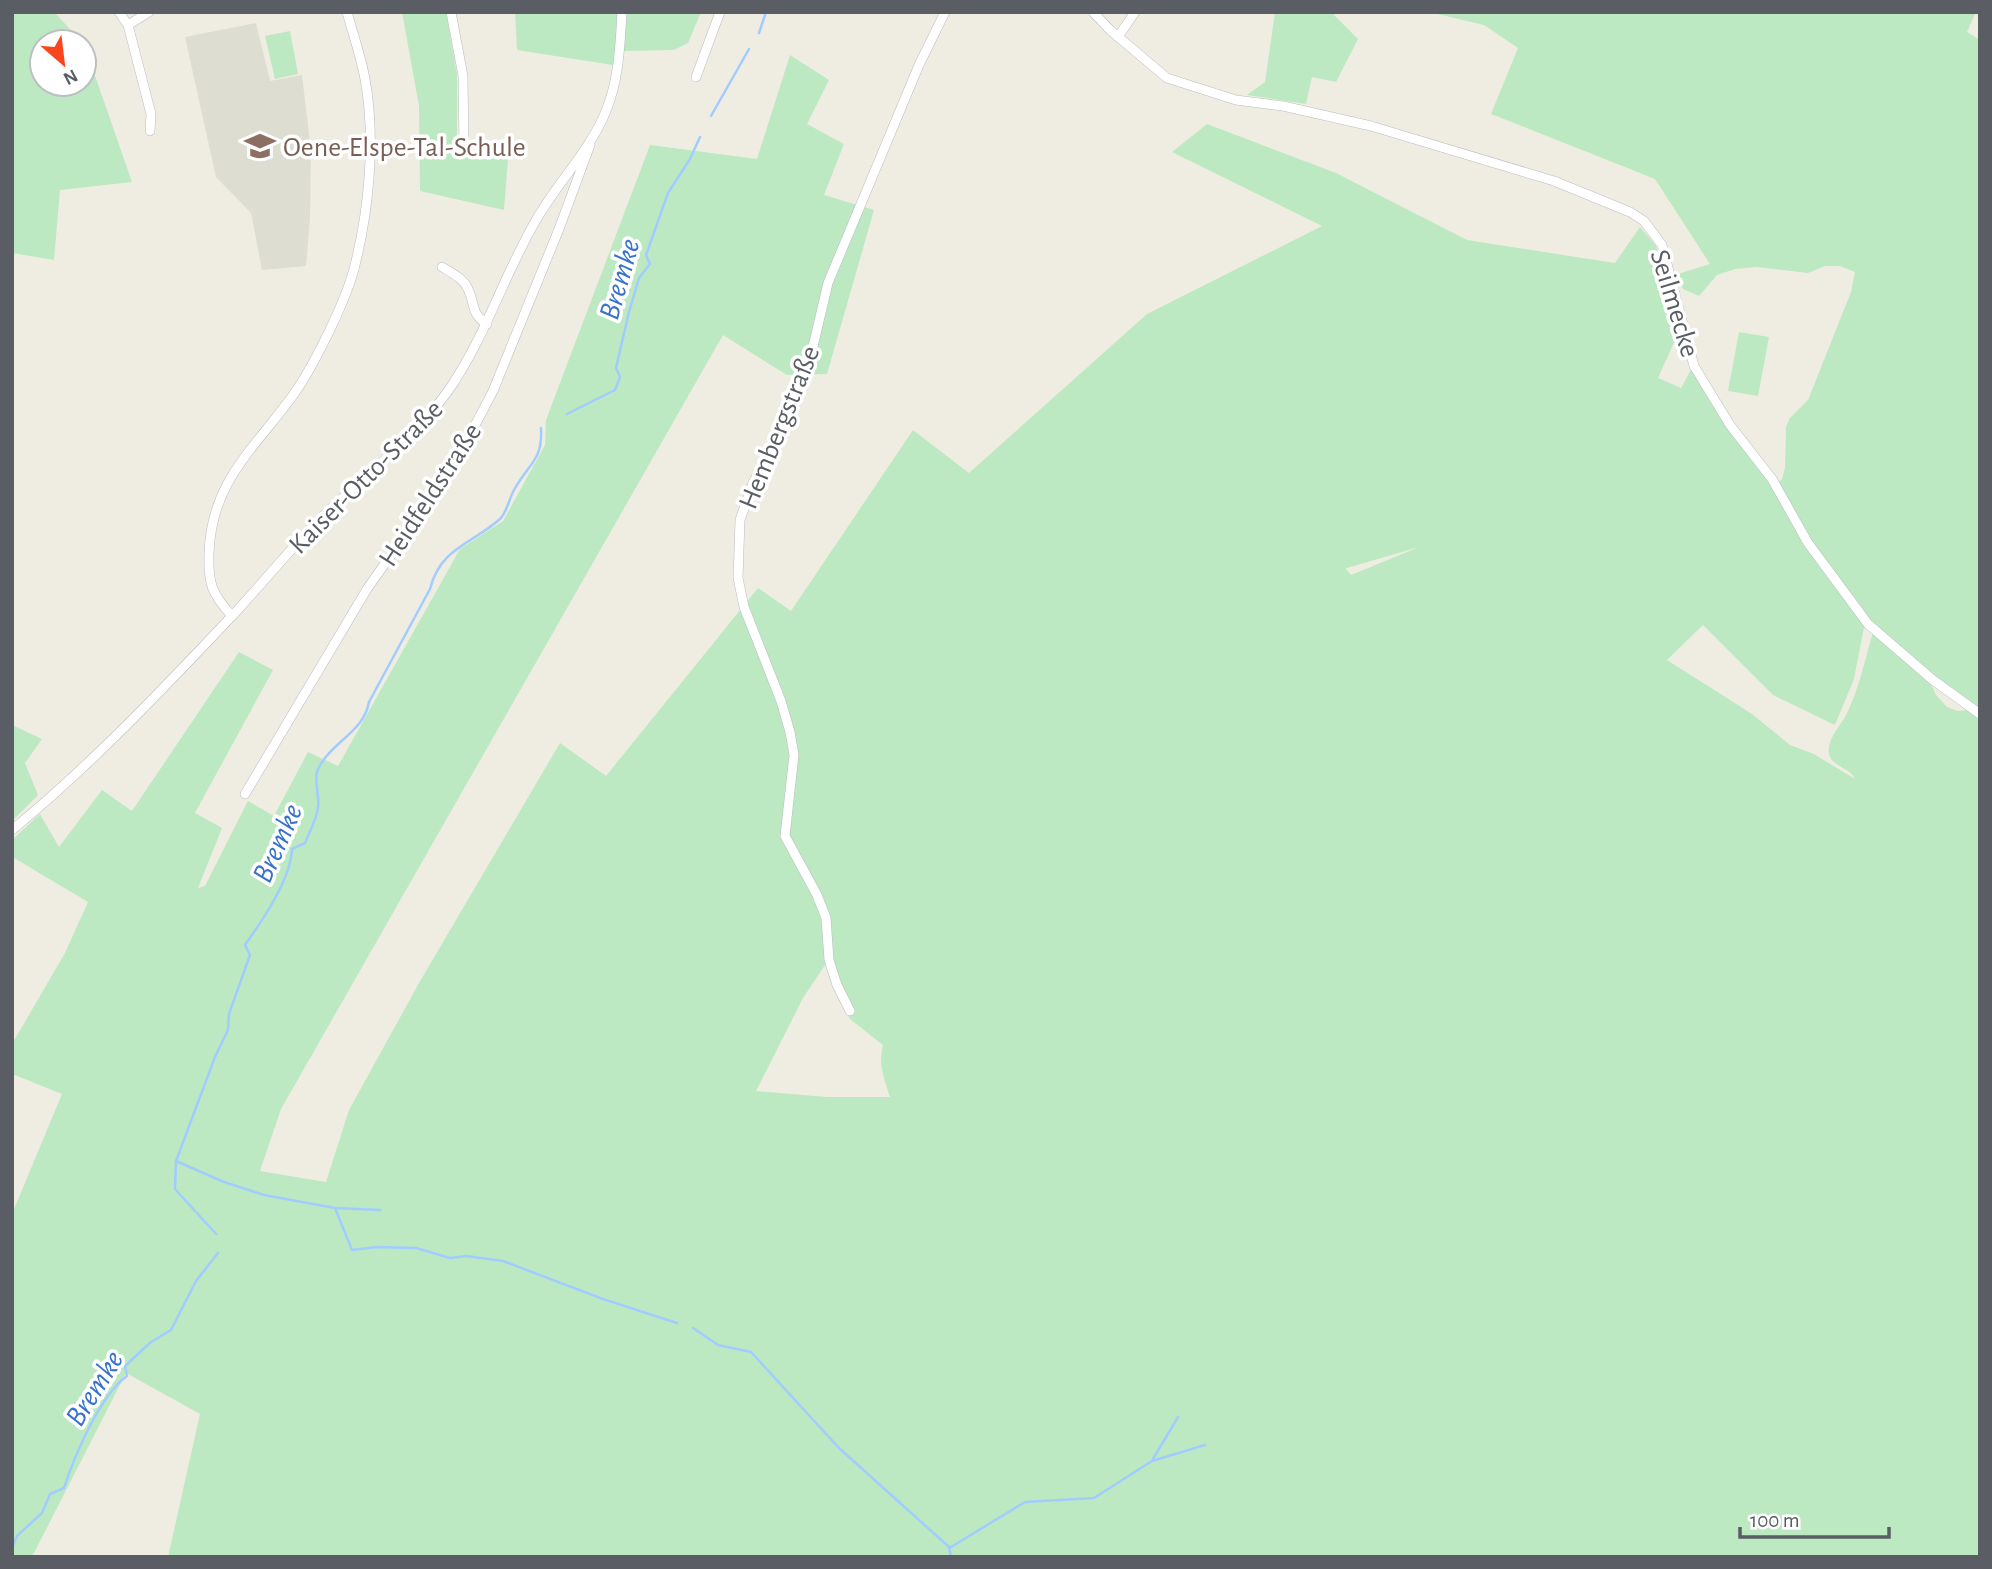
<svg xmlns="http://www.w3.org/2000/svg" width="1992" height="1569" viewBox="0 0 1992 1569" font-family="'Alegreya Sans',sans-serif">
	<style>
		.education { fill: #deddd1 }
		.green { fill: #bce9c1; fill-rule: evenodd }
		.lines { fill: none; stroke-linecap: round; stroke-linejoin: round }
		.stream { stroke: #a2ccff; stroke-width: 2.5 }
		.street-casing { stroke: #babcc2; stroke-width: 10 }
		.street { stroke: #fff; stroke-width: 9 }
		.labels { text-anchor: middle; stroke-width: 7; stroke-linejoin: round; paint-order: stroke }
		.education-label { font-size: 28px; fill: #785e54; stroke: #fff; text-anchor: start }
		.street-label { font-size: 28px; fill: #5a5e64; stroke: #fff }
		.water-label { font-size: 30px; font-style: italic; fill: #3972cd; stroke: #fff }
	</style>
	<rect width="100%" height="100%" fill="#efede2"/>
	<!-- education -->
	<path class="education" d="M 256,23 L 270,81 L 302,75 L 311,151 L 310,217 L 306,266 L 262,270 L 251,213 L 216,177 L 185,37 Z"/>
	<!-- green -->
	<path class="green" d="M 12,12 L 54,12 L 82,42 L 42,42 L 42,84 L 84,84 L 84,44 L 132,182 L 60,190 L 54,260 L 12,253 Z
		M 402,12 L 446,12 L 457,75 L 457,154 L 508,159 L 504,210 L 420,191 L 419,106 Z
		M 515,12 L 618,12 L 617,56 L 613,65 L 517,50 Z
		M 625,12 L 701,12 L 688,43 L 674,50 L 623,51 Z
		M 1275,12 L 1331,12 L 1358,39 L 1336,82 L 1312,77 L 1306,104 L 1247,95 L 1265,82 Z
		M 1429,12 L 1976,12 L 1967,32 L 1980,40 L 1980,710 L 1930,673 L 1869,623 L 1864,627 L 1854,679 L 1835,725 L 1773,695 L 1703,625 L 1667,660 L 1752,714 L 1790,745 L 1814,754 L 1855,779 C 1851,768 1832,767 1829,754 C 1826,741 1840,726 1846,715 C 1859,690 1865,659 1873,632 L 1930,682 L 1936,695 L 1947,707 L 1958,711 L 1967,710 L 1980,720 L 1980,1557 L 168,1557 L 200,1414 L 126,1373 L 33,1555 L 35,1557 L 12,1557 L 12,1214 L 62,1094 L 12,1074 L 12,1044 L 65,953 L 88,902 L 14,858 L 12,860 L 12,840 L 40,814 L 59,847 L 102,790 L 132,811 L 239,652 L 273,670 L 195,813 L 222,828 L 198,888 L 205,886 L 248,801 L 274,816 L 308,752 L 338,766 L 460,549 L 503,521 L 545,445 L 546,420 L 650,145 L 757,159 L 790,55 L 829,80 L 807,124 L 844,144 L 824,195 L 874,210 L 827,374 L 787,375 L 723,335 L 281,1109 L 260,1171 L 326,1182 L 349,1110 L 419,983 L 560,743 L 606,776 L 758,588 L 791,611 L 913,430 L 969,473 L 1147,314 L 1322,226 L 1172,152 L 1207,124 L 1336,173 L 1467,240 L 1615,263 L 1640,227 L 1656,246 L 1677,321 L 1676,338 L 1658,378 L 1681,388 L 1693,366 L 1706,389 L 1778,483 L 1782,479 L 1785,468 L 1786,427 L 1790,418 L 1808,400 L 1851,292 L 1855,272 L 1840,266 L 1825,266 L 1808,273 L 1757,267 L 1735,269 L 1717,275 L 1699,296 L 1683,289 L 1678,274 L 1710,264 L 1655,179 L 1491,114 L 1518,48 L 1484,25 ZM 1419,547 L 1351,575 L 1346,569 L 1347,568 ZM 827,962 L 838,999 L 850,1019 L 883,1045 C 878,1065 884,1078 890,1097 L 827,1097 L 756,1091 L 803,998 Z
		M 290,31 L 298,74 L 275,79 L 265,36 Z
		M 1739,332 L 1769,337 L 1758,396 L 1728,391 Z
		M 12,725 L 42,739 L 25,763 L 38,795 L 12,821 Z"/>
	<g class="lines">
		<!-- stream -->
		<path class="stream" d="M 759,33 L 766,12
			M 711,116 L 749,49
			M 567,414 L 615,390 L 620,377 L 616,368 L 629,312 L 639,278 L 650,264 L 646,255 L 668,193 L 690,159 L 700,137
			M 176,1161 L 224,1182 L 264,1195 L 335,1208 L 352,1250 L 377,1247 L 416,1248 L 450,1258 L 466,1256 L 503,1261 L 603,1299 L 677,1323
			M 335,1208 L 380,1210
			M 216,1234 L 175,1189 L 176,1161 L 215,1057 L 228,1030 L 229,1014 L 250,955 L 245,945 C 262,921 291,879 292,849 L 305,843 C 309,832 317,819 318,807 C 320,795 313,780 318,769 C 331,742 364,732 369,702 L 430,589 C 440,548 472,544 500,519 C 507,512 509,499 514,490 C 528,464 543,461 541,428
			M 693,1328 L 718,1345 L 751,1352 L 839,1448 L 949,1547 L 951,1557
			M 1153,1459 L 1178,1417
			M 951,1547 L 1025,1502 L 1094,1498 L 1152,1461 L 1205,1445
			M 12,1548 L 17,1536 L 42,1513 L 50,1494 L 64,1488 C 74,1457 100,1395 127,1376 L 125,1366 L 151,1342 L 171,1330 L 196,1281 L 218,1253"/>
		<defs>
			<path id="street" d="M 119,12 L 128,25 L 151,114 L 150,131
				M 451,12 L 463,76 L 464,149
				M 1093,12 L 1110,30 L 1167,78 L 1236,100 L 1283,106 L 1371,126 L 1554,181 L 1630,212 L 1644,221 L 1662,245 L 1694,366 L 1730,425 L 1772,479 L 1808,543 L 1868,624 L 1933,680 L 1980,714
				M 128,25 L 149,12
				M 1118,37 L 1135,12
				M 696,77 L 720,12
				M 442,267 C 452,273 463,278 468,289 C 476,305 470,313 487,324
				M 232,616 C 212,594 208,584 209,554 C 211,483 252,451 291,398 C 312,370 345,303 354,269 C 369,211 376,139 365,79 C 361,57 353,34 347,12
				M 245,794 L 367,589 L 452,469 L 493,391 L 559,229 L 590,145
				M 12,830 C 91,765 162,690 232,616 C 262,584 290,549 321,518 C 364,476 413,440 448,391 C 485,338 503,277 535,222 C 556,184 590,151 606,111 C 619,79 620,46 622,12
				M 850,1011 L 837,985 L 829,960 L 826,918 L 817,895 L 785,836 L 794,755 L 790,732 L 781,701 L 744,607 L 738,578 L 740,520 L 753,483 L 788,417 L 811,355 L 828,283 L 919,65 L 945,12"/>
		</defs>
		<!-- street casing -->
		<use href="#street" class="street-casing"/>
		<!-- street -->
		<use href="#street" class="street"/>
	</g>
	<!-- icons -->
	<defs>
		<symbol id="school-bare" viewBox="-9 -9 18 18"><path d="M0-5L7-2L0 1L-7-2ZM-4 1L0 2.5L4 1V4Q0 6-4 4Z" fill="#8d6e63" stroke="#fff" stroke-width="2.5" paint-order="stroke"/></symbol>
	</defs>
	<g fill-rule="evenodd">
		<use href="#school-bare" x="238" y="124" width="44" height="44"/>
	</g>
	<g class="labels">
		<!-- education labels -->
		<g class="education-label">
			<text x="283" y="156">Oene-Elspe-Tal-Schule</text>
		</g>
		<!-- street labels -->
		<g class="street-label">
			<text transform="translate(1676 303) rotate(73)" y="10">Seilmecke</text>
			<text transform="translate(778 427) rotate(-68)" y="10">Hembergstraße</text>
			<text transform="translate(365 476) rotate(-45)" y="10">Kaiser-Otto-Straße</text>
			<text transform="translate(429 494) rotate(-57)" y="10">Heidfeldstraße</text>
		</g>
		<!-- water labels -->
		<g class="water-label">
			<text transform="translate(619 279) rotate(-74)" y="10">Bremke</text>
			<text transform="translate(277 843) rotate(-66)" y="10">Bremke</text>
			<text transform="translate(94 1388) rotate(-58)" y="10">Bremke</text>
		</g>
	</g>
	<!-- border -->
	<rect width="1992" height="1569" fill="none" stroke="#5a5e64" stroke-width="28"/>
	<!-- north arrow -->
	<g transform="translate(63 63) rotate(152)"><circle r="33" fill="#ffffff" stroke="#bdbfc1" stroke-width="2"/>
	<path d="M0-5L12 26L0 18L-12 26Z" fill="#f9461e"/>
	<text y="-10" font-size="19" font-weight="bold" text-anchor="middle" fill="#5a5e64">N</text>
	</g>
	<!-- scale -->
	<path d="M1740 1527v10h149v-10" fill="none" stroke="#5a5e64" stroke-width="3.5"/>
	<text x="1750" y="1527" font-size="21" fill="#5a5e64" stroke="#ffffff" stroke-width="5" paint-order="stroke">100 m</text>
</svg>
